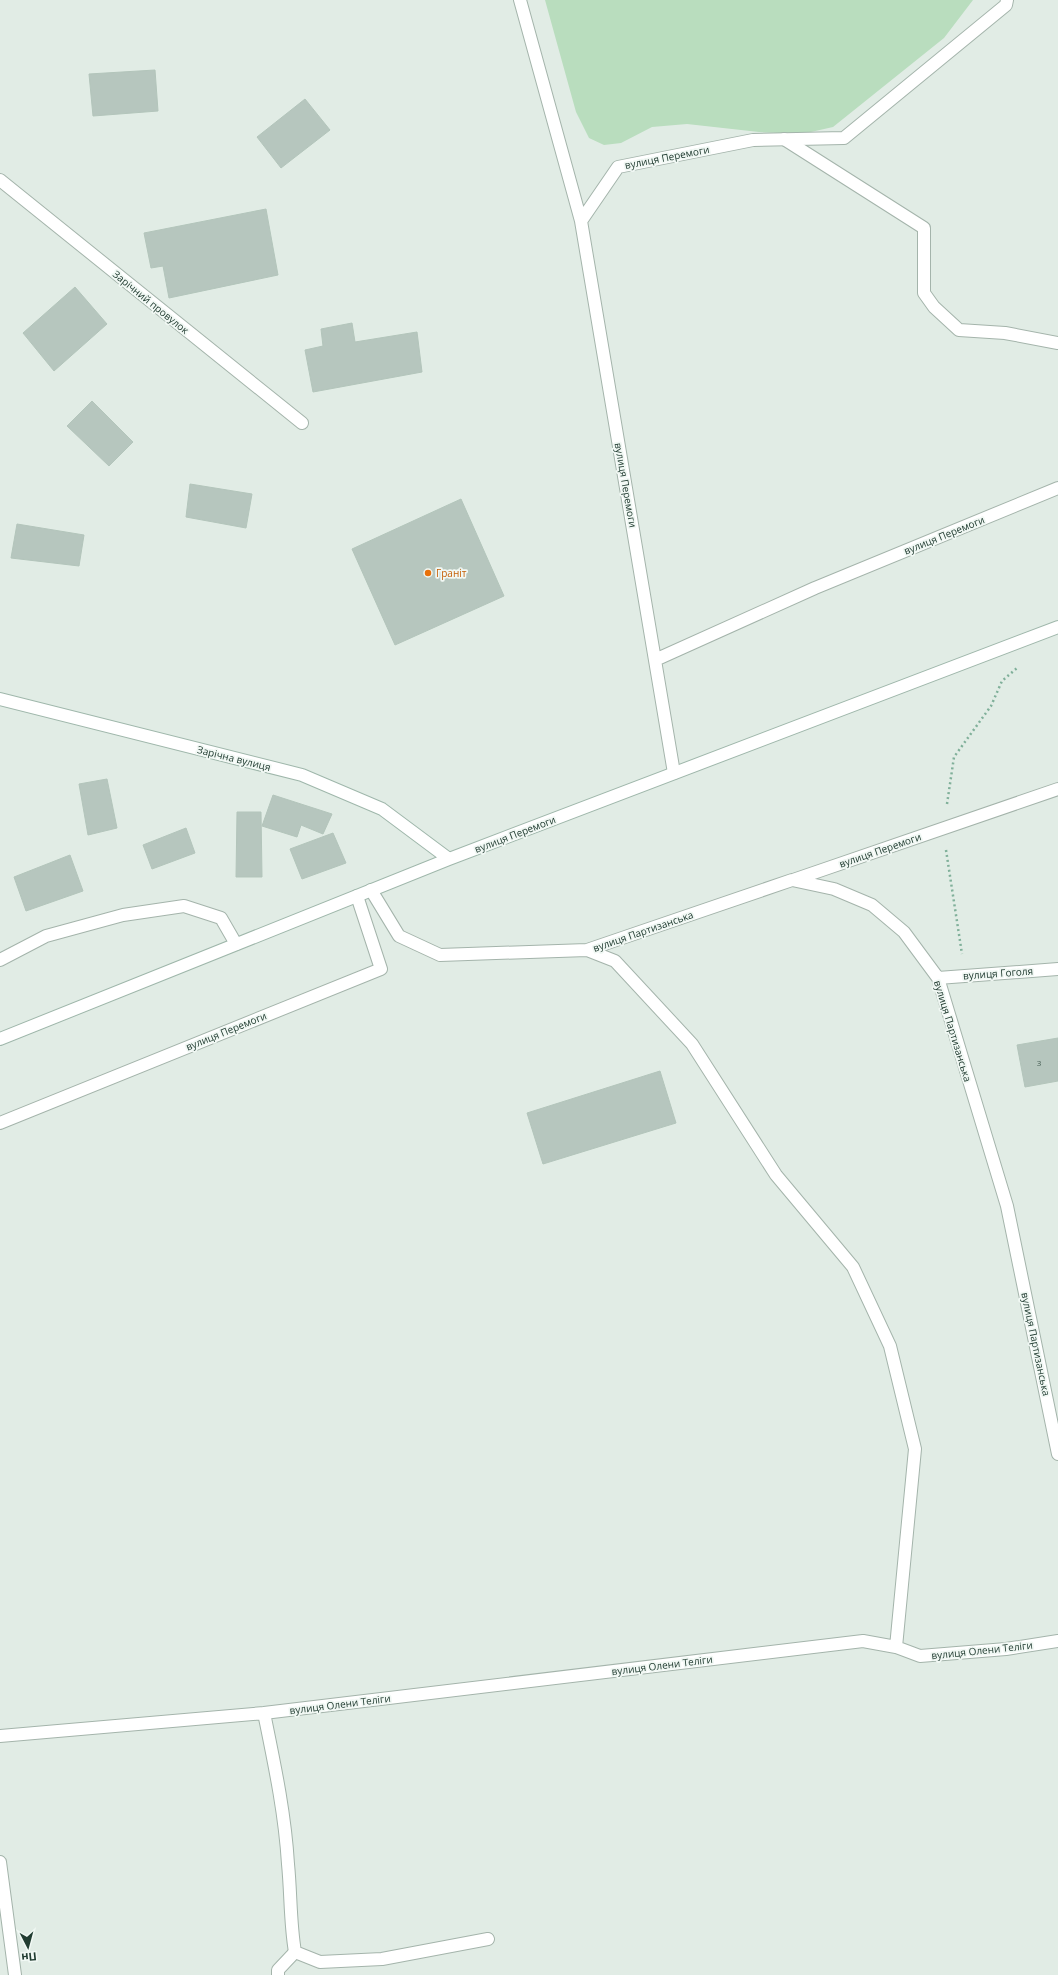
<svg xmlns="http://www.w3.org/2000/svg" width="1058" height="1975" viewBox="0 0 1058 1975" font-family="'Open Sans',sans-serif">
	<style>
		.green { fill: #b9ddbe }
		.building { fill: #b6c6be; stroke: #b3c5bb }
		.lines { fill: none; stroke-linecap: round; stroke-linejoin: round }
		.lane-casing { stroke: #a4b4ab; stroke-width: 14 }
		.street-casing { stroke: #a4b4ab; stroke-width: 14 }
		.secondary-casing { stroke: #9fb7ab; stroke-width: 14 }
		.path { stroke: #80b09a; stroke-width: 2.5; stroke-dasharray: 2 3; stroke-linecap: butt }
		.lane { stroke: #fff; stroke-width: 12 }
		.street { stroke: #fff; stroke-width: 12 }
		.secondary { stroke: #fff; stroke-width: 12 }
		.food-dot { fill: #e8710a; stroke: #f1f8f4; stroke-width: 1.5 }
		.labels { text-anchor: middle; stroke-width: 3.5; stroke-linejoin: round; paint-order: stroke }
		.number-label { font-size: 8px; fill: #465e54 }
		.street-label { font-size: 10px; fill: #213c31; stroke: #f1f8f4 }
		.food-label { font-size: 10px; fill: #c56008; stroke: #f1f8f4; text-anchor: start }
	</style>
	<rect width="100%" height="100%" fill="#e1ece5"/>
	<!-- green -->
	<path class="green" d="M 545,0 L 973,0 L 944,38 L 833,127 L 802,134 L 759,132 L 687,124 L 652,127 L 621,143 L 604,145 L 589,138 L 576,112 Z"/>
	<!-- building -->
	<path class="building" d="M 155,70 L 158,111 L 93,116 L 89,74 Z
		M 305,99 L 330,130 L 281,168 L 257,137 Z
		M 266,209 L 278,275 L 169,298 L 163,266 L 151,268 L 144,233 Z
		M 75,287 L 107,324 L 54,371 L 23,333 Z
		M 352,323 L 355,342 L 417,332 L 422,372 L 313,392 L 305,350 L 323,346 L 321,329 Z
		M 92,401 L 133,442 L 109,466 L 67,426 Z
		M 190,484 L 252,494 L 246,528 L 186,517 Z
		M 461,499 L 504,596 L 395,645 L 352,549 Z
		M 17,524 L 84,535 L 79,566 L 11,558 Z
		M 107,779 L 117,828 L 88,835 L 79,784 Z
		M 273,795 L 332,814 L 323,834 L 301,825 L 297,837 L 262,826 Z
		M 237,812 L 261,812 L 262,877 L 236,877 Z
		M 186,828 L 195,853 L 152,869 L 143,845 Z
		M 333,833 L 346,863 L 302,879 L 290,849 Z
		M 70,855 L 83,891 L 26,911 L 14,877 Z
		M 1058,1038 L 1058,1081 L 1025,1087 L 1017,1045 Z
		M 660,1071 L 676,1123 L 543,1164 L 527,1113 Z"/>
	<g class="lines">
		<defs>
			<path id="lane" d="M 784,139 L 924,228 L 924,293 L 934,307 L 959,330 L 1005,333 L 1058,343
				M 0,1862 L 15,1975
				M 278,1975 L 278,1970 L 295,1952"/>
			<path id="street" d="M 520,0 L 581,221 L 674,773
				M 0,180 L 302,423
				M 581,221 L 618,167 L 753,140 L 844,138 L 1006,5 L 1007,0
				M 655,660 L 815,588 L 1058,488
				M 793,880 L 1058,789
				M 371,890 L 399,936 L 440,955 L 587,950 L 792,880 L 834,889 L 872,905 L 904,932 L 938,978 L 1007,1206 L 1058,1454
				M 587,950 L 615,961 L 692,1044 L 776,1175 L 853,1267 L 890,1346 L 915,1449 L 896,1647
				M 0,960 L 46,936 L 123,915 L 184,906 L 221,918 L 236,944
				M 938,978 L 1058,969
				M 0,1123 L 381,969 L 357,896
				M 264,1713 C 274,1762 285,1813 288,1864 C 291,1894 290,1923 295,1952 L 320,1962 L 382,1959 L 488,1939
				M 0,1736 L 264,1713 L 863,1641 L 896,1647 L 920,1656 L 1006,1649 L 1058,1641"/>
			<path id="secondary" d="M 0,699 L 302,775 L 382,809 L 449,859
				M 0,1039 L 449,859 L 1058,627"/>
		</defs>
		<!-- lane casing -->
		<use href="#lane" class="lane-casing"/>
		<!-- street casing -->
		<use href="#street" class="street-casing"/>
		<!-- secondary casing -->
		<use href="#secondary" class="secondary-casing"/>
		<!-- path -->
		<path class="path" d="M 947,804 L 954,757 L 991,706 L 1002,681 L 1017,668
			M 946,850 L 962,954"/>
		<!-- lane -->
		<use href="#lane" class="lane"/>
		<!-- street -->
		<use href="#street" class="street"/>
		<!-- secondary -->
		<use href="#secondary" class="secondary"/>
	</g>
	<!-- markers -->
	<circle class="food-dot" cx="428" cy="573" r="4"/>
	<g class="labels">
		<!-- number labels -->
		<g class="number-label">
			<text x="1039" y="1066">3</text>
		</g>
		<!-- street labels -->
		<g class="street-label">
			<text transform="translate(667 157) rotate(-11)" y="4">вулиця Перемоги</text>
			<text transform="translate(151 302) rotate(39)" y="4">Зарічний провулок</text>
			<text transform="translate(626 485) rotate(80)" y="4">вулиця Перемоги</text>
			<text transform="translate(944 535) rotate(-22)" y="4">вулиця Перемоги</text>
			<text transform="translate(234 758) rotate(14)" y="4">Зарічна вулиця</text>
			<text transform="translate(515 834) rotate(-21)" y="4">вулиця Перемоги</text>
			<text transform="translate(880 850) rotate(-19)" y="4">вулиця Перемоги</text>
			<text transform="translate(643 931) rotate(-19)" y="4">вулиця Партизанська</text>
			<text transform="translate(998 973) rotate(-4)" y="4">вулиця Гоголя</text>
			<text transform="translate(226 1031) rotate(-22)" y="4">вулиця Перемоги</text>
			<text transform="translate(953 1031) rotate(73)" y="4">вулиця Партизанська</text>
			<text transform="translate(1036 1344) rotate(78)" y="4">вулиця Партизанська</text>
			<text transform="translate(982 1650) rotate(-6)" y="4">вулиця Олени Теліги</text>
			<text transform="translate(662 1665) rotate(-7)" y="4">вулиця Олени Теліги</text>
			<text transform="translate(340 1704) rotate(-7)" y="4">вулиця Олени Теліги</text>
		</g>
		<!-- food labels -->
		<g class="food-label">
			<text x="436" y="577">Граніт</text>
		</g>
	</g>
	<!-- north arrow -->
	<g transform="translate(28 1947) rotate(174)" stroke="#f1f8f4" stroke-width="3" paint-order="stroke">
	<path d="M0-3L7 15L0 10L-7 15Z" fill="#213c31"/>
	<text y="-6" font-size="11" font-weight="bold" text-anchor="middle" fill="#213c31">Пн</text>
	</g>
</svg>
